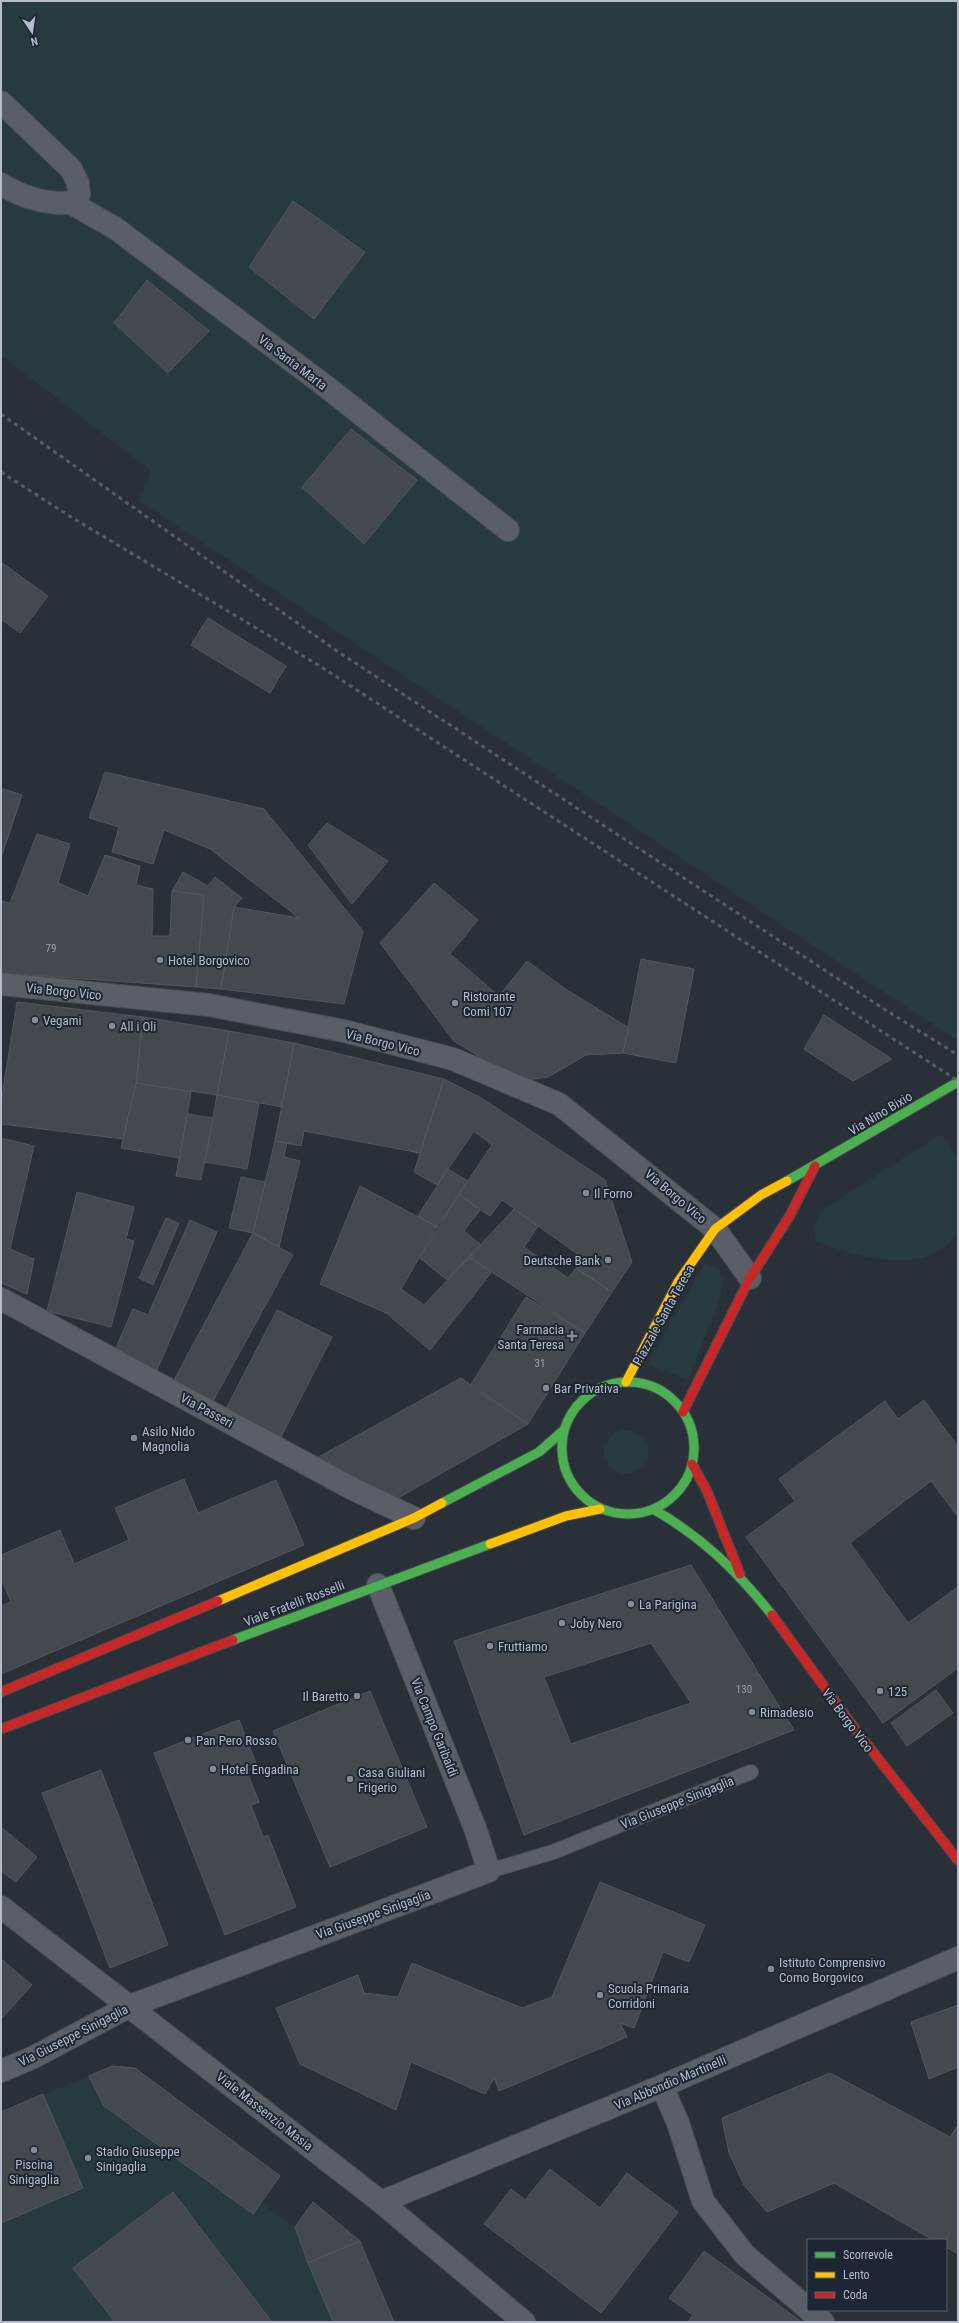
<svg xmlns="http://www.w3.org/2000/svg" width="959" height="2323" viewBox="0 0 959 2323" font-family="'Roboto Condensed',sans-serif">
	<style>
		.green { fill: #273a3e }
		.building { fill: #444950; stroke: #52575f; fill-rule: evenodd }
		.lines { fill: none; stroke-linecap: round; stroke-linejoin: round }
		.lane-casing { stroke: #484c53; stroke-width: 16 }
		.street-casing { stroke: #484c53; stroke-width: 24 }
		.fast-casing { stroke: #484c53; stroke-width: 11 }
		.slow-casing { stroke: #484c53; stroke-width: 11 }
		.jam-casing { stroke: #484c53; stroke-width: 11 }
		.lane { stroke: #5a5e66; stroke-width: 14 }
		.street { stroke: #5a5e66; stroke-width: 22 }
		.fast { stroke: #4caf50; stroke-width: 9 }
		.slow { stroke: #ffc107; stroke-width: 9 }
		.jam { stroke: #c62828; stroke-width: 9 }
		.rail { stroke: #595d64; stroke-width: 3; stroke-dasharray: 4 4; stroke-linecap: butt }
		.poi-dot { fill: #848b96; stroke: #1d2633; stroke-width: 1.5 }
		.labels { text-anchor: middle; stroke-width: 4; stroke-linejoin: round; paint-order: stroke }
		.number-label { font-size: 11px; fill: #989fab }
		.street-label { font-size: 13px; fill: #b4bcc9; stroke: #1d2633 }
		.poi-label { font-size: 13px; fill: #b4bcc9; stroke: #1d2633; text-anchor: start }
	</style>
	<rect width="100%" height="100%" fill="#2a3038"/>
	<!-- green -->
	<path class="green" d="M 1,1 L 958,1 L 958,1041 L 139,501 L 151,471 L 1,355 Z
		M 941,1134 L 958,1158 L 958,1235 C 950,1241 940,1252 931,1255 C 897,1269 849,1253 816,1242 L 813,1228 L 822,1210 Z
		M 705,1263 L 719,1269 L 723,1280 L 720,1298 L 688,1381 L 648,1363 Z
		M604 1452a22 22 0 1 1 44 0a22 22 0 1 1-44 0Z
		M 89,2076 L 104,2106 L 253,2214 L 261,2203 L 295,2227 L 333,2322 L 1,2322 L 1,2112 Z"/>
	<!-- building -->
	<path class="building" d="M 293,201 L 365,252 L 314,319 L 249,267 Z
		M 147,280 L 209,331 L 168,373 L 114,323 Z
		M 351,429 L 417,480 L 364,544 L 302,487 Z
		M 1,562 L 48,596 L 20,633 L 1,619 Z
		M 208,618 L 286,666 L 270,693 L 191,645 Z
		M 105,772 L 264,809 L 363,931 L 344,1004 L 221,989 L 234,907 L 299,918 L 210,849 L 164,830 L 153,864 L 112,852 L 119,827 L 89,818 Z
		M 1,788 L 22,795 L 1,858 Z
		M 327,823 L 388,861 L 352,904 L 308,845 Z
		M 37,834 L 70,844 L 58,883 L 88,896 L 105,855 L 140,866 L 136,885 L 153,889 L 152,936 L 170,936 L 172,891 L 204,895 L 196,987 L 1,973 L 1,901 L 10,903 Z
		M 183,872 L 208,886 L 215,877 L 242,898 L 234,907 L 221,989 L 196,987 L 204,895 L 172,891 Z
		M 434,883 L 478,920 L 450,954 L 499,996 L 527,961 L 567,990 L 629,1028 L 623,1053 L 586,1055 L 548,1077 L 519,1081 L 454,1041 L 380,943 Z
		M 641,959 L 694,969 L 676,1063 L 623,1053 Z
		M 17,1002 L 143,1017 L 136,1083 L 123,1139 L 1,1124 L 1,1102 Z
		M 824,1015 L 892,1059 L 853,1081 L 804,1049 Z
		M 143,1017 L 229,1031 L 217,1095 L 136,1083 Z
		M 229,1031 L 294,1043 L 282,1107 L 217,1095 Z
		M 294,1043 L 444,1079 L 420,1153 L 304,1131 L 301,1146 L 275,1141 Z
		M 444,1079 L 483,1099 L 605,1180 L 632,1262 L 612,1292 L 576,1268 L 583,1258 L 502,1200 L 490,1216 L 459,1194 L 492,1145 L 474,1131 L 437,1185 L 414,1172 Z
		M 136,1083 L 191,1092 L 180,1158 L 121,1148 Z
		M 217,1095 L 259,1103 L 247,1169 L 205,1162 Z
		M 187,1114 L 213,1118 L 201,1180 L 176,1176 Z
		M 1,1138 L 34,1146 L 10,1249 L 34,1259 L 27,1294 L 1,1283 Z
		M 275,1141 L 287,1143 L 284,1157 L 300,1161 L 279,1247 L 253,1233 Z
		M 448,1169 L 468,1181 L 437,1227 L 418,1216 Z
		M 241,1177 L 265,1182 L 253,1233 L 229,1228 Z
		M 360,1186 L 437,1227 L 401,1289 L 424,1305 L 469,1257 L 491,1273 L 430,1350 L 386,1313 L 320,1284 Z
		M 77,1192 L 134,1207 L 126,1239 L 134,1241 L 111,1327 L 47,1311 Z
		M 459,1194 L 480,1210 L 464,1231 L 481,1245 L 447,1280 L 420,1258 Z
		M 514,1209 L 538,1226 L 524,1247 L 568,1278 L 576,1268 L 612,1292 L 585,1333 L 469,1257 Z
		M 166,1218 L 179,1223 L 153,1285 L 139,1278 Z
		M 190,1220 L 217,1232 L 157,1370 L 114,1352 L 133,1309 L 148,1315 Z
		M 253,1233 L 293,1255 L 212,1403 L 173,1382 Z
		M 526,1297 L 585,1333 L 528,1424 L 470,1386 Z
		M 277,1310 L 332,1337 L 281,1437 L 226,1409 Z
		M 461,1378 L 528,1424 L 398,1498 L 317,1458 Z
		M 924,1400 L 958,1447 L 958,1517 L 931,1481 L 850,1543 L 908,1623 L 958,1587 L 958,1668 L 883,1723 L 746,1537 L 795,1501 L 779,1479 L 885,1401 L 898,1419 Z
		M 184,1479 L 198,1513 L 276,1480 L 304,1545 L 1,1674 L 1,1606 L 11,1602 L 1,1578 L 1,1555 L 60,1530 L 74,1564 L 129,1540 L 115,1508 Z
		M 691,1565 L 794,1730 L 524,1835 L 454,1641 ZM 651,1643 L 691,1703 L 571,1744 L 544,1677 Z
		M 936,1690 L 953,1713 L 907,1746 L 891,1723 Z
		M 370,1691 L 427,1827 L 330,1867 L 273,1731 Z
		M 239,1720 L 256,1763 L 245,1767 L 259,1802 L 251,1805 L 263,1837 L 268,1835 L 296,1907 L 225,1935 L 154,1753 Z
		M 101,1770 L 168,1945 L 110,1968 L 42,1793 Z
		M 1,1827 L 37,1857 L 16,1882 L 1,1871 Z
		M 600,1882 L 705,1925 L 689,1962 L 663,1952 L 634,2028 L 620,2023 L 627,2037 L 499,2091 L 494,2078 L 485,2094 L 411,2062 L 396,2110 L 300,2064 L 276,2008 L 358,1975 L 364,1993 L 398,1997 L 412,1963 L 522,2008 L 552,1997 Z
		M 1,1959 L 32,1985 L 1,2019 Z
		M 958,2005 L 958,2067 L 929,2079 L 911,2022 Z
		M 112,2066 L 135,2068 L 280,2176 L 253,2214 L 104,2106 L 89,2076 Z
		M 830,2073 L 950,2137 L 958,2125 L 958,2254 L 946,2247 L 946,2240 L 933,2240 L 834,2183 L 767,2212 L 744,2185 L 729,2153 L 722,2118 Z
		M 43,2094 L 83,2188 L 1,2223 L 1,2112 Z
		M 550,2169 L 600,2208 L 627,2173 L 678,2212 L 601,2313 L 484,2224 L 511,2189 L 525,2200 Z
		M 173,2192 L 272,2322 L 115,2322 L 73,2268 Z
		M 313,2202 L 360,2241 L 308,2263 L 295,2227 Z
		M 360,2241 L 364,2251 L 394,2322 L 333,2322 L 308,2263 Z
		M 704,2251 L 802,2322 L 688,2322 L 693,2315 L 669,2298 Z"/>
	<g class="lines">
		<defs>
			<path id="lane" d="M 489,1871 L 553,1852 L 751,1772"/>
			<path id="street" d="M 1,102 L 71,169 L 78,183 L 79,195 L 71,203 C 46,204 23,198 1,184
				M 71,203 L 115,228 L 324,385 L 508,530
				M 1,984 L 209,1005 L 344,1031 L 453,1059 L 559,1104 L 715,1229 L 750,1278
				M 1,1299 L 351,1488 L 414,1518
				M 1,1907 L 381,2202 L 524,2322
				M 1,2071 L 32,2058 L 130,2006 L 489,1871 L 475,1828 L 378,1585
				M 662,2086 L 678,2123 L 703,2201 L 745,2255 L 808,2309
				M 381,2202 L 662,2086 L 958,1958
				M 809,2310 L 823,2322"/>
			<path id="fast" d="M 787,1181 L 958,1082
				M562 1448a66 66 0 1 1 132 0a66 66 0 1 1-132 0Z
				M 442,1503 L 539,1452 L 564,1430
				M 653,1509 C 702,1537 737,1571 772,1615
				M 233,1640 L 490,1544"/>
			<path id="slow" d="M 626,1382 L 678,1282 L 715,1229 L 761,1195 L 787,1181
				M 490,1544 L 566,1516 L 600,1509
				M 218,1601 L 414,1518 L 442,1503"/>
			<path id="jam" d="M 683,1412 L 750,1278 L 789,1217 L 815,1166
				M 692,1464 L 707,1491 L 740,1574
				M 772,1615 L 858,1733 L 958,1860
				M 1,1692 L 218,1601
				M 1,1729 L 233,1640"/>
		</defs>
		<!-- lane casing -->
		<use href="#lane" class="lane-casing"/>
		<!-- street casing -->
		<use href="#street" class="street-casing"/>
		<!-- fast casing -->
		<use href="#fast" class="fast-casing"/>
		<!-- slow casing -->
		<use href="#slow" class="slow-casing"/>
		<!-- jam casing -->
		<use href="#jam" class="jam-casing"/>
		<!-- lane -->
		<use href="#lane" class="lane"/>
		<!-- street -->
		<use href="#street" class="street"/>
		<!-- fast -->
		<use href="#fast" class="fast"/>
		<!-- slow -->
		<use href="#slow" class="slow"/>
		<!-- jam -->
		<use href="#jam" class="jam"/>
		<!-- rail -->
		<path class="rail" d="M 1,414 L 337,651 L 884,1009 L 958,1055
			M 1,472 L 71,517 L 323,668 L 958,1081"/>
	</g>
	<!-- markers -->
	<g class="poi-dot">
		<circle cx="160" cy="960" r="4"/>
		<circle cx="455" cy="1003" r="4"/>
		<circle cx="35" cy="1020" r="4"/>
		<circle cx="112" cy="1026" r="4"/>
		<circle cx="586" cy="1193" r="4"/>
		<circle cx="608" cy="1260" r="4"/>
		<path d="M570 1330h4v4h4v4h-4v4h-4v-4h-4v-4h4z"/>
		<circle cx="546" cy="1388" r="4"/>
		<circle cx="134" cy="1438" r="4"/>
		<circle cx="631" cy="1604" r="4"/>
		<circle cx="562" cy="1623" r="4"/>
		<circle cx="490" cy="1646" r="4"/>
		<circle cx="880" cy="1691" r="4"/>
		<circle cx="357" cy="1696" r="4"/>
		<circle cx="752" cy="1712" r="4"/>
		<circle cx="188" cy="1740" r="4"/>
		<circle cx="213" cy="1769" r="4"/>
		<circle cx="350" cy="1779" r="4"/>
		<circle cx="771" cy="1969" r="4"/>
		<circle cx="600" cy="1995" r="4"/>
		<circle cx="34" cy="2150" r="4"/>
		<circle cx="88" cy="2158" r="4"/>
	</g>
	<g class="labels">
		<!-- number labels -->
		<g class="number-label">
			<text x="51" y="952">79</text>
			<text x="540" y="1367">31</text>
			<text x="744" y="1693">130</text>
		</g>
		<!-- street labels -->
		<g class="street-label">
			<text transform="translate(293 362) rotate(37)" y="5">Via Santa Marta</text>
			<text transform="translate(64 991) rotate(6)" y="5">Via Borgo Vico</text>
			<text transform="translate(383 1042) rotate(14)" y="5">Via Borgo Vico</text>
			<text transform="translate(880 1113) rotate(-31)" y="5">Via Nino Bixio</text>
			<text transform="translate(676 1196) rotate(40)" y="5">Via Borgo Vico</text>
			<text transform="translate(663 1315) rotate(-61)" y="5">Piazzale Santa Teresa</text>
			<text transform="translate(207 1410) rotate(28)" y="5">Via Passeri</text>
			<text transform="translate(294 1603) rotate(-21)" y="5">Viale Fratelli Rosselli</text>
			<text transform="translate(848 1720) rotate(53)" y="5">Via Borgo Vico</text>
			<text transform="translate(435 1727) rotate(68)" y="5">Via Campo Garibaldi</text>
			<text transform="translate(677 1802) rotate(-22)" y="5">Via Giuseppe Sinigaglia</text>
			<text transform="translate(373 1914) rotate(-20)" y="5">Via Giuseppe Sinigaglia</text>
			<text transform="translate(73 2035) rotate(-27)" y="5">Via Giuseppe Sinigaglia</text>
			<text transform="translate(670 2082) rotate(-23)" y="5">Via Abbondio Martinelli</text>
			<text transform="translate(265 2111) rotate(38)" y="5">Viale Massenzio Masia</text>
		</g>
		<!-- poi labels -->
		<g class="poi-label">
			<text x="168" y="965">Hotel Borgovico</text>
			<text x="463" y="1001">Ristorante<tspan x="463" dy="15">Comi 107</tspan></text>
			<text x="43" y="1025">Vegami</text>
			<text x="120" y="1031">All i Oli</text>
			<text x="594" y="1198">Il Forno</text>
			<text x="600" y="1265" text-anchor="end">Deutsche Bank</text>
			<text x="564" y="1334" text-anchor="end">Farmacia<tspan x="564" dy="15">Santa Teresa</tspan></text>
			<text x="554" y="1393">Bar Privativa</text>
			<text x="142" y="1436">Asilo Nido<tspan x="142" dy="15">Magnolia</tspan></text>
			<text x="639" y="1609">La Parigina</text>
			<text x="570" y="1628">Joby Nero</text>
			<text x="498" y="1651">Fruttiamo</text>
			<text x="888" y="1696">125</text>
			<text x="349" y="1701" text-anchor="end">Il Baretto</text>
			<text x="760" y="1717">Rimadesio</text>
			<text x="196" y="1745">Pan Pero Rosso</text>
			<text x="221" y="1774">Hotel Engadina</text>
			<text x="358" y="1777">Casa Giuliani<tspan x="358" dy="15">Frigerio</tspan></text>
			<text x="779" y="1967">Istituto Comprensivo<tspan x="779" dy="15">Como Borgovico</tspan></text>
			<text x="608" y="1993">Scuola Primaria<tspan x="608" dy="15">Corridoni</tspan></text>
			<text x="96" y="2156">Stadio Giuseppe<tspan x="96" dy="15">Sinigaglia</tspan></text>
			<text x="34" y="2169" text-anchor="middle">Piscina<tspan x="34" dy="15">Sinigaglia</tspan></text>
		</g>
	</g>
	<!-- border -->
	<rect width="959" height="2323" fill="none" stroke="#b4bcc9" stroke-width="4"/>
	<!-- legend -->
	<rect x="807" y="2239" width="140" height="72" fill="#1d2633" stroke="#59626f"/>
	<rect x="815" y="2252" width="20" height="6" fill="#4caf50" stroke="#59626f"/>
	<text x="843" y="2259" font-size="12" fill="#b4bcc9">Scorrevole</text>
	<rect x="815" y="2272" width="20" height="6" fill="#ffc107" stroke="#59626f"/>
	<text x="843" y="2279" font-size="12" fill="#b4bcc9">Lento</text>
	<rect x="815" y="2292" width="20" height="6" fill="#c62828" stroke="#59626f"/>
	<text x="843" y="2299" font-size="12" fill="#b4bcc9">Coda</text>
	<!-- north arrow -->
	<g transform="translate(32 32) rotate(167)" stroke="#1d2633" stroke-width="3" paint-order="stroke">
	<path d="M0-3L7 15L0 10L-7 15Z" fill="#b4bcc9"/>
	<text y="-6" font-size="11" font-weight="bold" text-anchor="middle" fill="#b4bcc9">N</text>
	</g>
</svg>
